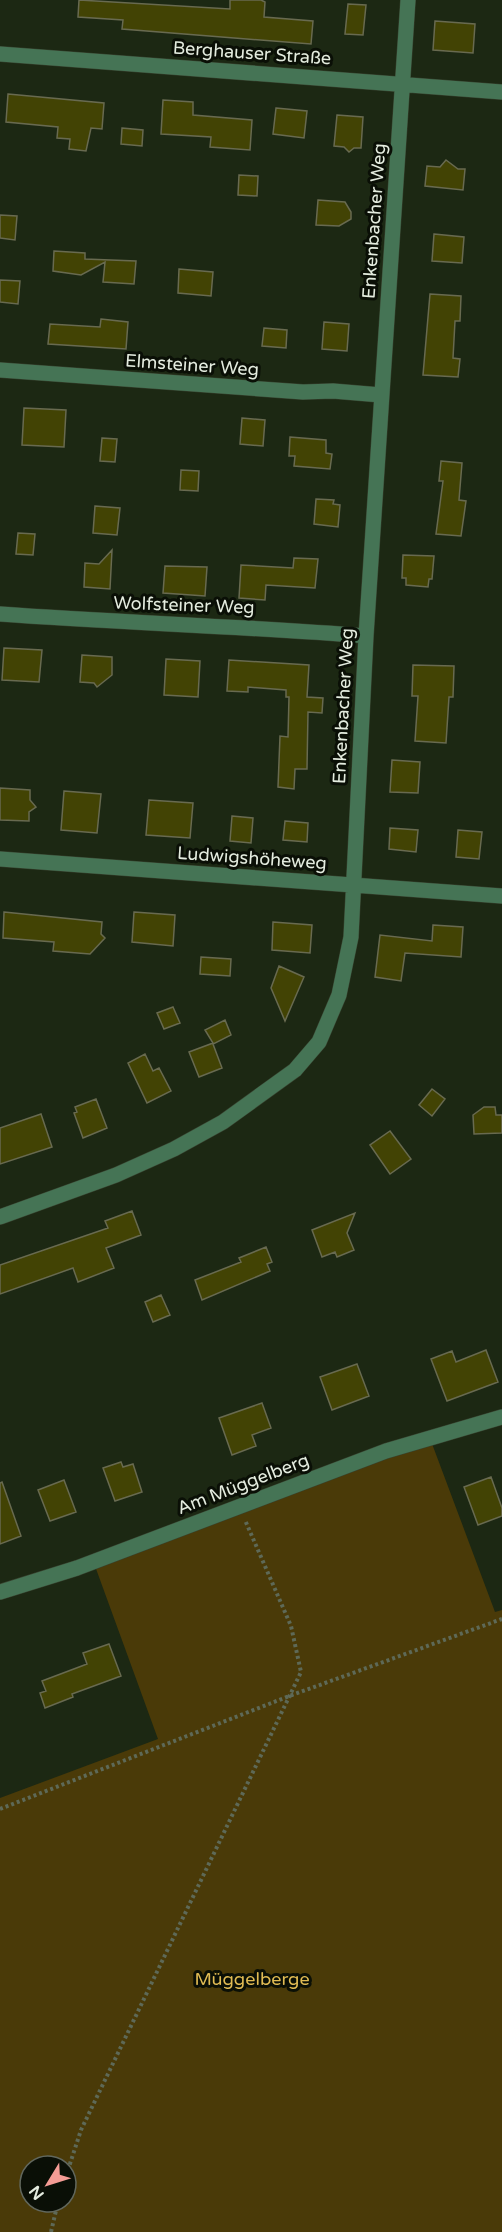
<svg xmlns="http://www.w3.org/2000/svg" width="502" height="2232" viewBox="0 0 502 2232" font-family="'Varela Round',sans-serif">
	<style>
		.green { fill: #4a3a08; fill-rule: evenodd }
		.building { fill: #424304; stroke: #686a50; stroke-width: 1.5 }
		.lines { fill: none; stroke-linecap: round; stroke-linejoin: round }
		.minor-casing { stroke: #384330; stroke-width: 16 }
		.path { stroke: #5e6957; stroke-width: 4; stroke-dasharray: 3 3; stroke-linecap: butt }
		.minor { stroke: #457455; stroke-width: 15 }
		.labels { text-anchor: middle; stroke-width: 6; stroke-linejoin: round; paint-order: stroke }
		.street-label { font-size: 18px; fill: #e4ecdf; stroke: #0a0f06 }
		.park-label { font-size: 18px; fill: #e1bc54; stroke: #0a0f06 }
	</style>
	<rect width="100%" height="100%" fill="#1c2813"/>
	<!-- green -->
	<path class="green" d="M 431,1441 L 495,1612 L 502,1610 L 502,2232 L 0,2232 L 0,1798 L 158,1739 L 95,1566 ZM 30,2166 L 66,2166 L 66,2202 L 30,2202 Z"/>
	<!-- building -->
	<path class="building" d="M 79,0 L 230,9 L 230,0 L 261,0 L 265,2 L 264,17 L 313,21 L 311,44 L 122,29 L 123,20 L 78,17 Z
		M 348,4 L 366,5 L 363,35 L 345,34 Z
		M 435,21 L 475,24 L 473,53 L 433,50 Z
		M 8,94 L 104,103 L 102,129 L 91,128 L 86,151 L 69,149 L 70,139 L 57,138 L 58,127 L 6,122 Z
		M 163,100 L 193,102 L 193,115 L 252,120 L 250,150 L 210,147 L 211,137 L 161,134 Z
		M 276,108 L 307,111 L 304,138 L 273,134 Z
		M 337,115 L 363,117 L 361,148 L 354,148 L 349,152 L 344,147 L 334,146 Z
		M 122,128 L 143,130 L 142,146 L 121,144 Z
		M 446,160 L 458,169 L 465,169 L 463,190 L 425,186 L 427,166 L 440,167 Z
		M 239,175 L 258,176 L 257,196 L 238,195 Z
		M 318,200 L 345,202 L 351,212 L 351,219 L 339,226 L 316,225 Z
		M 0,215 L 17,216 L 15,240 L 0,238 Z
		M 434,234 L 464,237 L 462,263 L 432,261 Z
		M 54,251 L 85,253 L 85,259 L 136,261 L 134,284 L 103,282 L 105,262 L 81,275 L 53,271 Z
		M 179,269 L 213,272 L 211,296 L 178,293 Z
		M 0,280 L 20,281 L 18,304 L 0,302 Z
		M 430,294 L 461,296 L 460,321 L 455,321 L 453,358 L 460,359 L 458,377 L 423,375 Z
		M 101,319 L 128,322 L 126,349 L 48,344 L 50,324 L 100,327 Z
		M 324,322 L 349,324 L 347,351 L 322,349 Z
		M 264,328 L 287,330 L 286,348 L 262,346 Z
		M 24,408 L 66,410 L 64,447 L 22,445 Z
		M 242,418 L 265,420 L 263,446 L 240,444 Z
		M 290,437 L 326,440 L 326,453 L 332,454 L 330,469 L 294,466 L 295,456 L 289,456 Z
		M 102,438 L 117,439 L 115,462 L 100,461 Z
		M 441,461 L 462,463 L 459,500 L 466,501 L 461,536 L 436,534 L 443,481 L 439,481 Z
		M 181,470 L 199,471 L 198,491 L 180,490 Z
		M 316,499 L 334,500 L 333,504 L 340,505 L 338,527 L 314,524 Z
		M 95,506 L 120,508 L 117,535 L 93,533 Z
		M 18,533 L 35,534 L 33,555 L 16,554 Z
		M 112,550 L 110,589 L 84,587 L 85,563 L 99,564 Z
		M 403,555 L 434,556 L 432,579 L 429,579 L 428,587 L 406,585 L 406,578 L 402,578 Z
		M 294,558 L 318,559 L 315,588 L 266,585 L 265,600 L 239,598 L 241,565 L 293,568 Z
		M 165,566 L 207,567 L 205,596 L 163,593 Z
		M 4,648 L 42,650 L 39,682 L 2,680 Z
		M 82,655 L 112,657 L 112,675 L 97,687 L 94,683 L 80,682 Z
		M 166,659 L 200,661 L 198,697 L 164,695 Z
		M 229,660 L 309,665 L 307,697 L 323,698 L 322,713 L 308,712 L 307,769 L 295,769 L 294,789 L 278,787 L 280,736 L 288,737 L 289,697 L 286,697 L 286,690 L 248,687 L 248,692 L 227,691 Z
		M 413,665 L 454,666 L 453,697 L 449,697 L 446,743 L 415,741 L 418,696 L 412,696 Z
		M 392,760 L 420,762 L 418,793 L 390,792 Z
		M 0,788 L 30,790 L 30,800 L 36,807 L 29,812 L 29,821 L 0,820 Z
		M 64,791 L 101,794 L 97,833 L 61,830 Z
		M 149,800 L 193,803 L 190,838 L 146,835 Z
		M 232,816 L 253,818 L 251,843 L 230,841 Z
		M 285,821 L 308,823 L 307,842 L 283,840 Z
		M 390,828 L 418,830 L 416,852 L 389,849 Z
		M 458,830 L 482,832 L 479,859 L 456,857 Z
		M 4,912 L 102,922 L 101,934 L 105,938 L 90,954 L 53,951 L 54,942 L 3,938 Z
		M 134,912 L 175,915 L 173,946 L 132,942 Z
		M 273,922 L 312,925 L 310,953 L 272,950 Z
		M 433,925 L 463,927 L 461,957 L 405,953 L 401,981 L 375,977 L 380,935 L 432,941 Z
		M 201,957 L 231,959 L 230,976 L 200,974 Z
		M 279,966 L 304,977 L 285,1021 L 271,988 Z
		M 173,1007 L 180,1023 L 164,1029 L 157,1013 Z
		M 225,1020 L 231,1035 L 213,1044 L 222,1068 L 199,1077 L 189,1052 L 213,1043 L 205,1030 Z
		M 145,1054 L 153,1071 L 159,1068 L 171,1091 L 147,1103 L 128,1063 Z
		M 432,1089 L 445,1099 L 432,1116 L 419,1105 Z
		M 96,1099 L 107,1128 L 83,1138 L 74,1113 L 77,1112 L 75,1107 Z
		M 484,1107 L 495,1107 L 496,1115 L 502,1115 L 502,1133 L 474,1134 L 473,1115 Z
		M 41,1114 L 52,1147 L 0,1164 L 0,1128 Z
		M 390,1131 L 411,1159 L 390,1174 L 370,1145 Z
		M 132,1211 L 141,1235 L 106,1248 L 114,1268 L 78,1282 L 73,1268 L 0,1294 L 0,1265 L 108,1228 L 105,1221 Z
		M 355,1213 L 347,1233 L 354,1250 L 337,1257 L 335,1252 L 322,1257 L 312,1230 Z
		M 266,1247 L 272,1262 L 267,1264 L 270,1271 L 202,1300 L 195,1280 L 241,1262 L 239,1258 Z
		M 161,1295 L 170,1315 L 153,1322 L 145,1302 Z
		M 486,1350 L 498,1382 L 447,1401 L 431,1359 L 452,1351 L 456,1362 Z
		M 357,1364 L 369,1396 L 332,1410 L 320,1377 Z
		M 262,1403 L 271,1428 L 252,1435 L 256,1446 L 232,1455 L 219,1418 Z
		M 121,1462 L 123,1467 L 133,1464 L 142,1492 L 115,1501 L 103,1468 Z
		M 491,1477 L 502,1508 L 502,1516 L 478,1525 L 464,1487 Z
		M 64,1480 L 76,1512 L 50,1521 L 38,1490 Z
		M 2,1482 L 21,1536 L 0,1544 L 0,1483 Z
		M 109,1644 L 121,1676 L 72,1694 L 73,1697 L 45,1708 L 40,1693 L 46,1691 L 42,1681 L 87,1664 L 83,1653 Z"/>
	<g class="lines">
		<defs>
			<path id="minor" d="M 0,54 L 502,92
				M 0,370 L 303,392 L 333,391 L 381,395
				M 0,614 C 122,623 244,626 366,636
				M 0,859 L 502,896
				M 0,1217 L 116,1175 L 174,1149 L 223,1122 L 295,1070 L 319,1042 L 339,995 L 351,937 L 366,636 L 408,0
				M 0,1592 L 77,1568 L 386,1451 L 502,1417"/>
		</defs>
		<!-- minor casing -->
		<use href="#minor" class="minor-casing"/>
		<!-- path -->
		<path class="path" d="M 0,1809 L 292,1695 L 502,1619
			M 66,2176 L 81,2130 L 301,1672 L 291,1626 L 245,1520
			M 51,2232 L 58,2202"/>
		<!-- minor -->
		<use href="#minor" class="minor"/>
	</g>
	<g class="labels">
		<!-- street labels -->
		<g class="street-label">
			<text transform="translate(252 53) rotate(4)" y="6">Berghauser Straße</text>
			<text transform="translate(374 221) rotate(-86)" y="6">Enkenbacher Weg</text>
			<text transform="translate(192 365) rotate(4)" y="6">Elmsteiner Weg</text>
			<text transform="translate(184 605) rotate(2)" y="6">Wolfsteiner Weg</text>
			<text transform="translate(343 706) rotate(-87)" y="6">Enkenbacher Weg</text>
			<text transform="translate(252 858) rotate(4)" y="6">Ludwigshöheweg</text>
			<text transform="translate(243 1484) rotate(-21)" y="6">Am Müggelberg</text>
		</g>
		<!-- park labels -->
		<g class="park-label">
			<text x="252" y="1985">Müggelberge</text>
		</g>
	</g>
	<!-- north arrow -->
	<g transform="translate(48 2184) rotate(232)"><circle r="28" fill="#0a0f06" stroke="#61675d" stroke-width="1.5"/>
	<path d="M0-4.5L10 22L0 15L-10 22Z" fill="#f59c95"/>
	<text y="-9" font-size="16" font-weight="bold" text-anchor="middle" fill="#e4ecdf">N</text>
	</g>
</svg>
